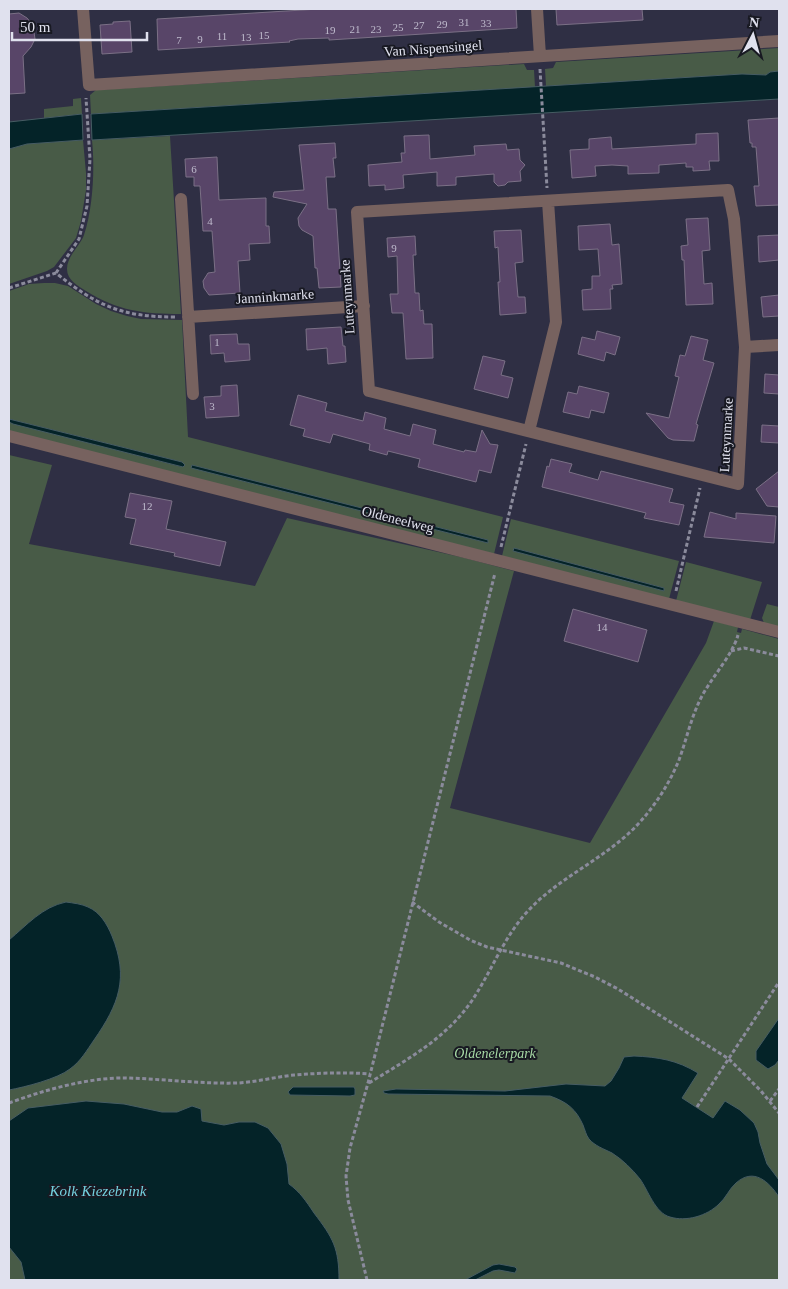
<svg xmlns="http://www.w3.org/2000/svg" width="788" height="1289" viewBox="0 0 788 1289" font-family="'Times New Roman',serif">
	<style>
		.green { fill: #485b47; fill-rule: evenodd }
		.water { fill: #042328; stroke: #465c63 }
		.building { fill: #584568; stroke: #7b7086 }
		.lines { fill: none; stroke-linecap: round; stroke-linejoin: round }
		.path { stroke: #8b8b9c; stroke-width: 3; stroke-dasharray: 4 2.5; stroke-linecap: butt }
		.minor { stroke: #77625f; stroke-width: 12 }
		.labels { text-anchor: middle; stroke-width: 4; stroke-linejoin: round; paint-order: stroke }
		.number-label { font-size: 11px; fill: #bebacc }
		.street-label { font-size: 14px; fill: #e0e1ee; stroke: #181922 }
		.park-label { font-size: 14px; font-style: italic; fill: #a6d9a4; stroke: #181922 }
		.water-label { font-size: 15px; font-style: italic; fill: #74d1df; stroke: #181922 }
	</style>
	<rect width="100%" height="100%" fill="#2f2f44"/>
	<!-- green -->
	<path class="green" d="M 779,48 L 779,71 L 770,72 L 766,75 L 742,74 L 546,86 L 545,69 L 553,68 L 556,62 Z
		M 524,64 L 527,70 L 534,70 L 535,87 L 91,114 L 90,95 L 96,90 Z
		M 81,98 L 82,114 L 44,118 L 44,109 L 73,106 L 73,99 Z
		M 170,136 L 181,314 C 144,314 118,311 86,291 C 78,286 67,280 67,269 C 67,256 80,246 84,235 C 93,208 95,168 92,140 Z
		M 83,140 L 86,173 L 86,190 L 81,221 L 76,238 L 54,267 L 47,271 L 9,284 L 9,149 L 27,144 Z
		M 44,283 L 55,283 L 68,286 L 96,304 L 111,311 L 127,316 L 141,319 L 182,320 L 188,437 L 503,517 L 494,554 L 9,431 L 9,422 L 182,467 L 185,465 L 182,462 L 9,419 L 9,291 L 29,284 ZM 191,465 L 488,540 L 488,543 Z
		M 9,455 L 52,465 L 29,544 L 255,586 L 287,518 L 465,558 L 514,571 L 450,808 L 590,843 L 706,643 L 714,621 L 738,627 L 737,632 L 741,633 L 742,629 L 746,630 L 779,639 L 779,1280 L 9,1280 Z
		M 511,519 L 679,561 L 669,599 L 502,556 ZM 514,548 L 664,588 L 664,590 L 514,551 Z
		M 686,562 L 762,582 L 750,620 L 676,601 Z
		M 767,604 L 779,607 L 779,627 L 764,623 L 762,618 Z"/>
	<!-- water -->
	<path class="water" d="M 779,71 L 779,99 L 92,140 L 91,114 L 742,74 L 766,75 L 770,72 Z
		M 82,114 L 83,140 L 27,144 L 9,149 L 9,122 Z
		M 9,419 L 182,462 L 185,465 L 183,467 L 13,424 L 9,422 Z
		M 192,465 L 488,540 L 488,543 L 191,468 Z
		M 514,548 L 664,588 L 664,591 L 513,551 Z
		M 66,902 C 73,903 82,904 88,907 C 100,912 107,924 112,936 C 129,978 119,1004 94,1040 C 87,1050 81,1061 70,1069 C 57,1079 25,1087 9,1090 L 9,940 C 27,925 42,907 66,902 Z
		M 779,1018 L 779,1060 L 775,1065 L 768,1069 L 756,1060 L 756,1051 Z
		M 634,1056 C 658,1057 677,1060 698,1073 L 682,1098 L 713,1118 L 725,1101 L 740,1110 L 754,1123 L 758,1132 L 760,1143 L 767,1164 L 779,1180 L 779,1197 C 769,1182 754,1167 736,1183 C 729,1189 726,1198 719,1204 C 707,1216 686,1222 670,1217 C 655,1213 648,1190 640,1179 C 632,1169 623,1160 612,1153 C 604,1149 595,1146 589,1139 C 586,1135 585,1130 583,1125 C 576,1109 567,1102 550,1096 L 388,1094 L 384,1093 L 383,1091 L 396,1089 L 505,1091 L 566,1084 L 605,1086 L 611,1081 L 619,1068 L 624,1057 Z
		M 293,1087 L 354,1087 L 355,1089 L 355,1095 L 350,1096 L 290,1095 L 288,1092 Z
		M 86,1101 L 124,1104 L 162,1112 L 177,1112 L 192,1106 L 201,1109 L 202,1121 L 224,1125 L 239,1122 L 255,1122 L 268,1128 L 281,1144 L 287,1164 L 289,1184 C 300,1192 306,1201 314,1213 C 333,1238 339,1248 339,1280 L 25,1280 L 21,1262 L 9,1247 L 9,1121 L 28,1108 Z
		M 499,1264 L 515,1267 L 517,1269 L 515,1273 L 499,1270 L 493,1271 L 475,1280 L 465,1280 L 493,1265 Z"/>
	<!-- building -->
	<path class="building" d="M 319,9 L 516,9 L 517,28 L 329,40 L 329,38 L 298,39 L 289,41 L 290,42 L 158,50 L 157,19 Z
		M 556,9 L 642,9 L 643,20 L 557,25 Z
		M 19,13 L 27,18 L 33,25 L 35,39 L 31,47 L 23,56 L 25,93 L 9,94 L 9,14 Z
		M 130,21 L 132,52 L 102,54 L 100,25 L 113,24 L 113,22 Z
		M 779,118 L 779,205 L 756,206 L 754,186 L 759,186 L 756,147 L 752,147 L 752,143 L 750,143 L 748,120 Z
		M 718,133 L 719,161 L 709,161 L 710,170 L 693,171 L 693,167 L 686,167 L 686,163 L 659,165 L 659,173 L 628,174 L 628,166 L 612,165 L 595,166 L 596,176 L 572,178 L 570,150 L 589,149 L 589,139 L 611,137 L 612,149 L 696,144 L 696,134 Z
		M 429,135 L 430,159 L 475,155 L 474,146 L 506,144 L 507,150 L 519,149 L 520,160 L 525,165 L 520,171 L 521,181 L 508,182 L 505,185 L 498,186 L 494,182 L 494,174 L 456,177 L 456,185 L 437,186 L 437,172 L 403,175 L 404,188 L 385,190 L 385,185 L 369,186 L 368,165 L 402,162 L 401,153 L 405,153 L 404,136 Z
		M 335,143 L 336,158 L 333,158 L 335,177 L 326,177 L 328,209 L 336,209 L 341,287 L 319,288 L 317,268 L 315,268 L 313,236 L 302,230 L 299,226 L 298,218 L 307,204 L 273,197 L 274,192 L 304,190 L 299,145 Z
		M 217,157 L 219,200 L 266,198 L 266,226 L 269,226 L 270,243 L 249,244 L 250,260 L 238,261 L 240,293 L 209,295 L 204,288 L 203,281 L 208,273 L 215,272 L 212,231 L 203,231 L 200,186 L 194,186 L 194,177 L 186,177 L 185,159 Z
		M 708,218 L 710,250 L 702,251 L 704,284 L 712,283 L 713,304 L 686,305 L 684,260 L 682,260 L 681,246 L 688,245 L 686,219 Z
		M 610,224 L 612,245 L 619,244 L 622,284 L 612,285 L 613,289 L 610,289 L 611,309 L 583,310 L 582,290 L 592,289 L 592,276 L 600,276 L 598,249 L 579,250 L 578,226 Z
		M 521,230 L 523,262 L 515,263 L 518,297 L 525,297 L 526,313 L 500,315 L 498,282 L 500,282 L 498,247 L 495,248 L 494,231 Z
		M 779,235 L 779,260 L 759,262 L 758,236 Z
		M 415,236 L 416,255 L 413,255 L 415,293 L 419,293 L 420,311 L 423,310 L 424,324 L 432,324 L 433,358 L 406,359 L 403,313 L 392,313 L 390,294 L 398,294 L 397,256 L 388,257 L 387,238 Z
		M 779,295 L 779,316 L 763,317 L 761,297 Z
		M 341,327 L 343,346 L 345,346 L 346,362 L 328,364 L 327,348 L 307,350 L 306,329 Z
		M 597,331 L 620,337 L 615,355 L 606,352 L 604,361 L 578,354 L 582,337 L 595,340 Z
		M 237,334 L 238,344 L 249,344 L 250,360 L 225,362 L 224,353 L 211,354 L 210,335 Z
		M 691,336 L 708,340 L 703,360 L 714,363 L 696,424 L 698,425 L 694,441 L 673,440 L 668,438 L 646,413 L 669,418 L 679,377 L 675,376 L 680,355 L 685,356 Z
		M 483,356 L 505,361 L 501,375 L 513,378 L 508,398 L 474,389 Z
		M 765,374 L 779,375 L 779,394 L 764,393 Z
		M 237,385 L 239,416 L 206,418 L 204,397 L 221,396 L 221,386 Z
		M 579,386 L 609,393 L 604,413 L 591,410 L 589,418 L 563,412 L 568,392 L 577,394 Z
		M 298,395 L 327,403 L 325,411 L 363,421 L 365,412 L 386,418 L 384,429 L 410,436 L 413,424 L 436,430 L 433,444 L 464,452 L 465,450 L 476,452 L 482,430 L 490,444 L 498,445 L 491,473 L 479,470 L 476,482 L 418,467 L 420,459 L 388,451 L 387,455 L 369,450 L 370,444 L 333,434 L 330,443 L 303,436 L 305,429 L 290,425 Z
		M 762,425 L 779,426 L 779,443 L 761,442 Z
		M 551,459 L 572,464 L 569,472 L 598,480 L 601,471 L 673,489 L 669,502 L 684,505 L 679,525 L 644,518 L 646,513 L 542,487 L 547,466 L 549,467 Z
		M 779,471 L 779,507 L 767,506 L 756,489 Z
		M 130,493 L 172,501 L 166,529 L 226,542 L 220,566 L 174,556 L 175,553 L 130,544 L 136,519 L 125,517 Z
		M 710,512 L 736,519 L 736,513 L 776,516 L 774,543 L 704,537 Z
		M 573,609 L 647,630 L 638,662 L 564,641 Z"/>
	<g class="lines">
		<!-- path -->
		<path class="path" d="M 540,69 L 547,188
			M 56,273 L 79,239 L 87,206 L 90,159 L 86,98
			M 9,288 L 56,273 C 97,306 122,317 175,317
			M 501,547 L 526,444
			M 676,591 L 700,488
			M 731,651 L 744,648 L 779,656
			M 412,902 L 439,922 L 470,940 L 487,947 L 561,963 L 595,977 L 618,989 L 729,1059 L 761,1091 L 779,1113
			M 369,1083 C 408,1059 447,1038 473,999 C 492,970 504,937 527,912 C 556,880 596,863 628,834 C 650,814 668,787 679,760 C 687,738 691,717 702,696 C 712,677 733,654 738,635
			M 770,1101 L 779,1089
			M 9,1103 C 44,1090 90,1077 127,1078 C 164,1079 201,1084 238,1083 C 256,1082 275,1077 294,1075 C 319,1073 345,1072 370,1074
			M 697,1107 L 779,982
			M 367,1280 L 348,1200 L 346,1176 L 350,1148 L 368,1083 L 495,573"/>
		<!-- minor -->
		<path class="minor" d="M 83,9 L 89,85 L 779,41
			M 537,9 L 540,56
			M 728,190 L 734,219 L 745,347 L 738,484 L 369,391 L 357,212 Z
			M 181,199 L 193,394
			M 188,317 L 364,306
			M 745,347 L 779,345
			M 529,431 L 556,322 L 548,201
			M 9,436 L 779,632"/>
	</g>
	<g class="labels">
		<!-- number labels -->
		<g class="number-label">
			<text x="464" y="26">31</text>
			<text x="486" y="27">33</text>
			<text x="442" y="28">29</text>
			<text x="419" y="29">27</text>
			<text x="398" y="31">25</text>
			<text x="355" y="33">21</text>
			<text x="376" y="33">23</text>
			<text x="330" y="34">19</text>
			<text x="264" y="39">15</text>
			<text x="222" y="40">11</text>
			<text x="246" y="41">13</text>
			<text x="200" y="43">9</text>
			<text x="179" y="44">7</text>
			<text x="194" y="173">6</text>
			<text x="210" y="225">4</text>
			<text x="394" y="252">9</text>
			<text x="217" y="346">1</text>
			<text x="212" y="410">3</text>
			<text x="147" y="510">12</text>
			<text x="602" y="631">14</text>
		</g>
		<!-- street labels -->
		<g class="street-label">
			<text transform="translate(433 48) rotate(-4)" y="5">Van Nispensingel</text>
			<text transform="translate(275 296) rotate(-4)" y="5">Janninkmarke</text>
			<text transform="translate(347 297) rotate(-94)" y="5">Luteynmarke</text>
			<text transform="translate(726 435) rotate(-87)" y="5">Luteynmarke</text>
			<text transform="translate(398 519) rotate(14)" y="5">Oldeneelweg</text>
		</g>
		<!-- park labels -->
		<g class="park-label">
			<text x="495" y="1058">Oldenelerpark</text>
		</g>
		<!-- water labels -->
		<g class="water-label">
			<text x="98" y="1196">Kolk Kiezebrink</text>
		</g>
	</g>
	<!-- border -->
	<rect width="788" height="1289" fill="none" stroke="#e0e1ee" stroke-width="20"/>
	<!-- north arrow -->
	<g transform="translate(753 35) rotate(6)" stroke="#181922" stroke-width="4" paint-order="stroke">
	<path d="M0-4L9 19L0 12L-9 19Z" fill="#e0e1ee"/>
	<text y="-8" font-size="14" font-weight="bold" text-anchor="middle" fill="#e0e1ee">N</text>
	</g>
	<!-- scale -->
	<path d="M12 32v8h135v-8" fill="none" stroke="#e0e1ee" stroke-width="2.5"/>
	<text x="20" y="32" font-size="15" fill="#e0e1ee" stroke="#181922" stroke-width="4" paint-order="stroke">50 m</text>
</svg>
